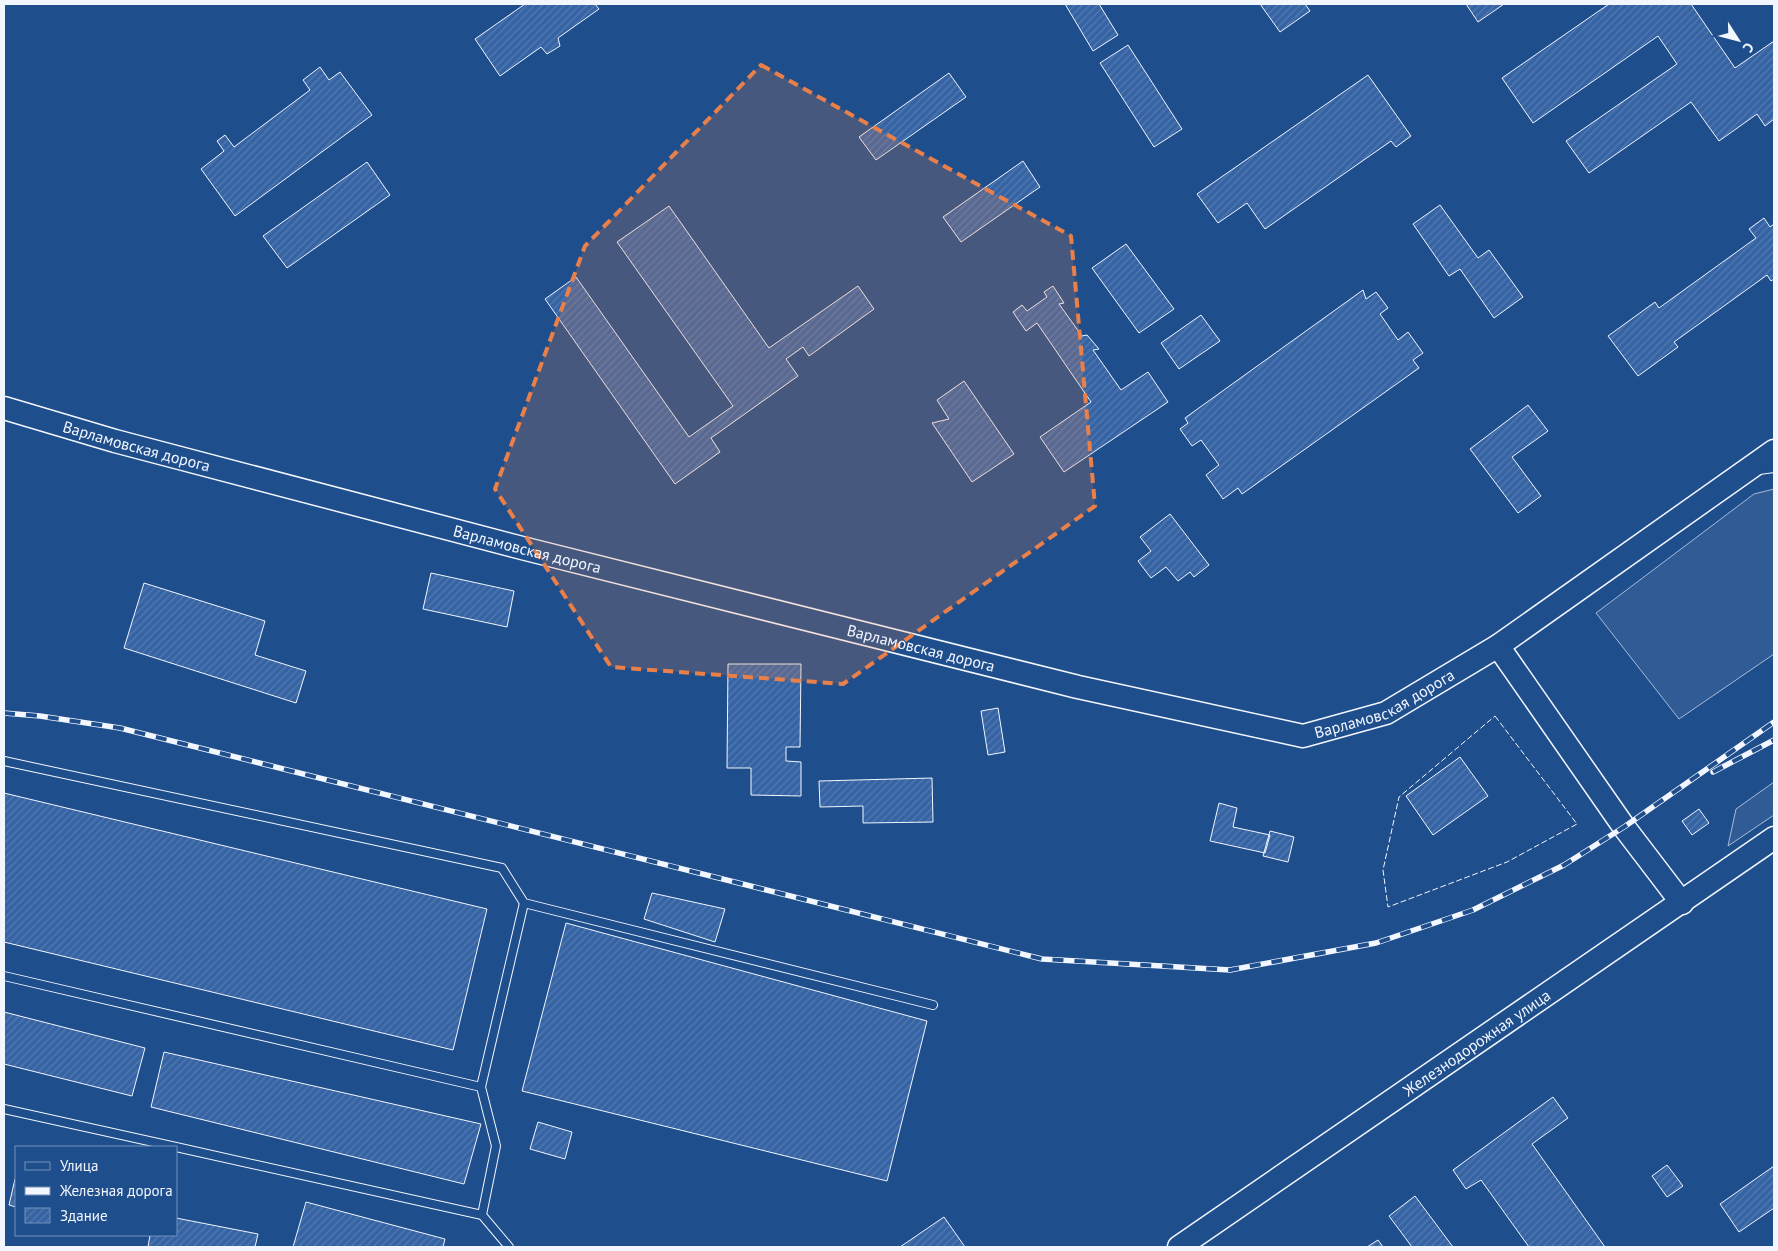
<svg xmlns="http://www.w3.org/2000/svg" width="1778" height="1251" viewBox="0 0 1778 1251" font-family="'PT Sans',sans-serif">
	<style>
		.parking { fill: #305b95; stroke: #a8bbd7 }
		.building { fill: url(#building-hatch); stroke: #f2f6ff }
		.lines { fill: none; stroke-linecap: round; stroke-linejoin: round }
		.lane-casing { stroke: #f2f6ff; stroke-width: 10 }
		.secondary-casing { stroke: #f2f6ff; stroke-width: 25 }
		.lane { stroke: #1f4e8c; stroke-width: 8 }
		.secondary { stroke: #1f4e8c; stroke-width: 22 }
		.rail-casing { stroke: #f2f6ff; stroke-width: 5.5 }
		.rail { stroke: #1f4e8c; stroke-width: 4; stroke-dasharray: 11; stroke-linecap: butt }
		.fence { stroke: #f2f6ff; stroke-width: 1; stroke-dasharray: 6 2.5; stroke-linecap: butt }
		.marked { fill: #ea8049; fill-opacity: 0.2; stroke: #ea8049; stroke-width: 4; stroke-dasharray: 10 6; stroke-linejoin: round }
		.labels { text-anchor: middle; stroke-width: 4; stroke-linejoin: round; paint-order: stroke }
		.street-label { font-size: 16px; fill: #f2f6ff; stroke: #1f4e8c }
	</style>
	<defs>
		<pattern id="building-hatch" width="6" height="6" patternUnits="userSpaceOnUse" patternTransform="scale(1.25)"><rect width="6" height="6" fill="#3563a3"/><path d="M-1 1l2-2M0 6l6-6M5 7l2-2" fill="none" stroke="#537ab1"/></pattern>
	</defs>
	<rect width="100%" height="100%" fill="#1f4e8c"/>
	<!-- parking -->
	<path class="parking" d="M 1774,489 L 1774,654 L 1679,719 L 1596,613 L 1754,494 Z
		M 1774,782 L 1774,815 L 1728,846 L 1736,809 Z"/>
	<!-- building -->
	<path class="building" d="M 525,4 L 595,4 L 599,9 L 558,38 L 560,46 L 547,54 L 541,47 L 500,76 L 475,39 Z
		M 1065,4 L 1099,4 L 1118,35 L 1093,51 Z
		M 1260,4 L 1305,4 L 1310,11 L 1280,32 Z
		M 1466,4 L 1504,4 L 1478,22 Z
		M 1609,4 L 1691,4 L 1735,68 L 1774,41 L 1774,119 L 1765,126 L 1757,114 L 1719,141 L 1691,102 L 1589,173 L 1566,141 L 1677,64 L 1658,36 L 1533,123 L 1502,78 Z
		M 1128,45 L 1182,129 L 1154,147 L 1100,63 Z
		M 320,67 L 329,80 L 340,72 L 372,115 L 235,216 L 201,169 L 224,151 L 217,141 L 225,135 L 234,147 L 310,90 L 303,80 Z
		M 949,73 L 966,97 L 876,160 L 859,137 Z
		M 1368,75 L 1411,136 L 1396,147 L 1391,141 L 1265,229 L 1247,203 L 1218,223 L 1197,194 Z
		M 1023,161 L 1040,187 L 961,242 L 943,217 Z
		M 367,162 L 390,195 L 287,268 L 263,236 Z
		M 1440,205 L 1478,258 L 1489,250 L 1523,297 L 1494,318 L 1460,269 L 1449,276 L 1413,224 Z
		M 669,206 L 769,348 L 858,286 L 874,309 L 809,356 L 803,347 L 786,359 L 798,376 L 711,438 L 720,452 L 675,484 L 545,299 L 576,277 L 689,437 L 733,406 L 617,242 Z
		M 1764,218 L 1770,227 L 1774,224 L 1774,279 L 1771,281 L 1767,275 L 1674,342 L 1678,347 L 1638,376 L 1608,336 L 1655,302 L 1659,308 L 1756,238 L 1749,229 Z
		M 1126,244 L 1174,309 L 1139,333 L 1092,268 Z
		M 1053,286 L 1064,303 L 1059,304 L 1082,336 L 1087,335 L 1099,349 L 1093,350 L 1121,390 L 1148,372 L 1168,402 L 1064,472 L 1040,437 L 1091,402 L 1037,323 L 1026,331 L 1013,312 L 1022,305 L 1027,311 L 1047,297 L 1044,292 Z
		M 1363,290 L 1366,299 L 1376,292 L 1388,308 L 1380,314 L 1398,340 L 1408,332 L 1423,353 L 1413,360 L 1419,368 L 1242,494 L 1238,488 L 1223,499 L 1206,475 L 1219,465 L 1201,440 L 1192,446 L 1180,429 L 1188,423 L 1185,418 Z
		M 1201,315 L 1220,341 L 1179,369 L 1161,343 Z
		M 964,381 L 1014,454 L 972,482 L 932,423 L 949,419 L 937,400 Z
		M 1528,405 L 1548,431 L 1512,457 L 1541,496 L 1518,513 L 1470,449 Z
		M 1170,514 L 1209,565 L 1194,577 L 1190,572 L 1178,581 L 1166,567 L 1151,578 L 1138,561 L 1151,551 L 1140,537 Z
		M 431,573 L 514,591 L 507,627 L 423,609 Z
		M 144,583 L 265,621 L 255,655 L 306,671 L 296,703 L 124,648 Z
		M 728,664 L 801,664 L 800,747 L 786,747 L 786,761 L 801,762 L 801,796 L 751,795 L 751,768 L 727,768 Z
		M 998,708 L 1005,752 L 988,755 L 981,711 Z
		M 1460,757 L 1488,796 L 1433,835 L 1406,796 Z
		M 932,778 L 933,822 L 863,823 L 863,806 L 820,807 L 819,781 Z
		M 4,793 L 487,909 L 453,1050 L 4,942 Z
		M 1219,803 L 1237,808 L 1233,827 L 1270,835 L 1265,853 L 1210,841 Z
		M 1699,809 L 1709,823 L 1692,835 L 1682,821 Z
		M 1270,831 L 1294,837 L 1288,862 L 1263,856 Z
		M 652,893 L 725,909 L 715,942 L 644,919 Z
		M 566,923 L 927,1021 L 887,1181 L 522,1091 Z
		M 4,1012 L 145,1048 L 132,1096 L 4,1064 Z
		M 164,1052 L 481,1124 L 464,1184 L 151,1107 Z
		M 1553,1097 L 1568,1118 L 1532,1144 L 1605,1247 L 1529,1247 L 1481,1180 L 1466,1189 L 1453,1170 Z
		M 538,1122 L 572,1132 L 565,1159 L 530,1149 Z
		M 1667,1165 L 1683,1186 L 1667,1197 L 1652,1176 Z
		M 1774,1166 L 1774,1208 L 1739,1232 L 1720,1204 Z
		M 15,1179 L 16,1179 L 16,1207 L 9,1205 Z
		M 1415,1196 L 1453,1247 L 1412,1247 L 1389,1216 Z
		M 306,1202 L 445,1239 L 443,1247 L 293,1247 Z
		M 944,1217 L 965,1247 L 900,1247 Z
		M 176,1218 L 258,1234 L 255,1247 L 148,1247 L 150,1235 L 176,1235 Z
		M 1378,1240 L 1383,1247 L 1367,1247 Z"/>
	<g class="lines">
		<defs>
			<path id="lane" d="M 1759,470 L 1774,468
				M 4,761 L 502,868 L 524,903 L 933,1005
				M 4,976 L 481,1087 L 496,1146 L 482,1215 L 509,1247
				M 481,1087 L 524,903
				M 4,1109 L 176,1147
				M 176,1147 L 482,1215"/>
			<g id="secondary">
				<path id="s1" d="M 4,408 L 115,441 L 522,548 L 1078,687 L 1303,736 L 1386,713 L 1498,646 L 1774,451"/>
				<path d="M 1498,646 L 1624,827 L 1682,903"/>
				<path id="s2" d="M 1179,1247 L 1774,838"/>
			</g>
		</defs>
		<!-- lane casing -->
		<use href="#lane" class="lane-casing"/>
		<!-- secondary casing -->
		<use href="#secondary" class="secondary-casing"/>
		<!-- lane -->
		<use href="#lane" class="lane"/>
		<!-- secondary -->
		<use href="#secondary" class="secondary"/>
		<defs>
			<path id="rail" d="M 4,713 L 40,716 L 120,728 L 1042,959 L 1230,970 L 1376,943 L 1473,910 L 1564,865 L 1624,827 L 1774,722
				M 1713,772 L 1774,740"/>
		</defs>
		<!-- rail casing -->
		<use href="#rail" class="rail-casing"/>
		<!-- rail -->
		<use href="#rail" class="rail"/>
		<!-- fence -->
		<path class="fence" d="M 1495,716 L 1577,824 L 1507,862 L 1388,907 L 1383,870 L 1399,797 Z"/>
	</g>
	<!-- marked area -->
	<path class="marked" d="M 761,65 L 1071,236 L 1095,506 L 843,684 L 611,667 L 495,489 L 585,246 Z"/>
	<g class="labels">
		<!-- street labels -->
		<g class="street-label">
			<text dy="6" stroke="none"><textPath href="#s1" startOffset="138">Варламовская дорога</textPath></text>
			<text dy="6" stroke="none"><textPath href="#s1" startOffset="542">Варламовская дорога</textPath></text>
			<text dy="6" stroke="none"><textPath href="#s1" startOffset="948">Варламовская дорога</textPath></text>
			<text dy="6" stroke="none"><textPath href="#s1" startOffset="1428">Варламовская дорога</textPath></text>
			<text dy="6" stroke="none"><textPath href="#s2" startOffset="361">Железнодорожная улица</textPath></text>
		</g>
	</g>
	<!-- border -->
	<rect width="1778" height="1251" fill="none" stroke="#f2f6ff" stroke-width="10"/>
	<!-- legend -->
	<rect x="15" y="1146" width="162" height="90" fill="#1f4e8c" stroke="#7391ba"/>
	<rect x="25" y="1162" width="25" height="8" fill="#1f4e8c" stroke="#7391ba"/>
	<text x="60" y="1171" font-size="15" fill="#f2f6ff">Улица</text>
	<rect x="25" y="1187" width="25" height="8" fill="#f2f6ff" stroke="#7391ba"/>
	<text x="60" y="1196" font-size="15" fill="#f2f6ff">Железная дорога</text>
	<rect x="25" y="1208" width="25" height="15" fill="url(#building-hatch)" stroke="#7391ba"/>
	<text x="60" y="1221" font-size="15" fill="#f2f6ff">Здание</text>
	<!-- north arrow -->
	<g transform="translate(1738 40) rotate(126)" stroke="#1f4e8c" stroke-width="4" paint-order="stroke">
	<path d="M0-4L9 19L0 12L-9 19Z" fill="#f2f6ff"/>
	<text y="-8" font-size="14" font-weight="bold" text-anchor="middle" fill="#f2f6ff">С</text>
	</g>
</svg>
